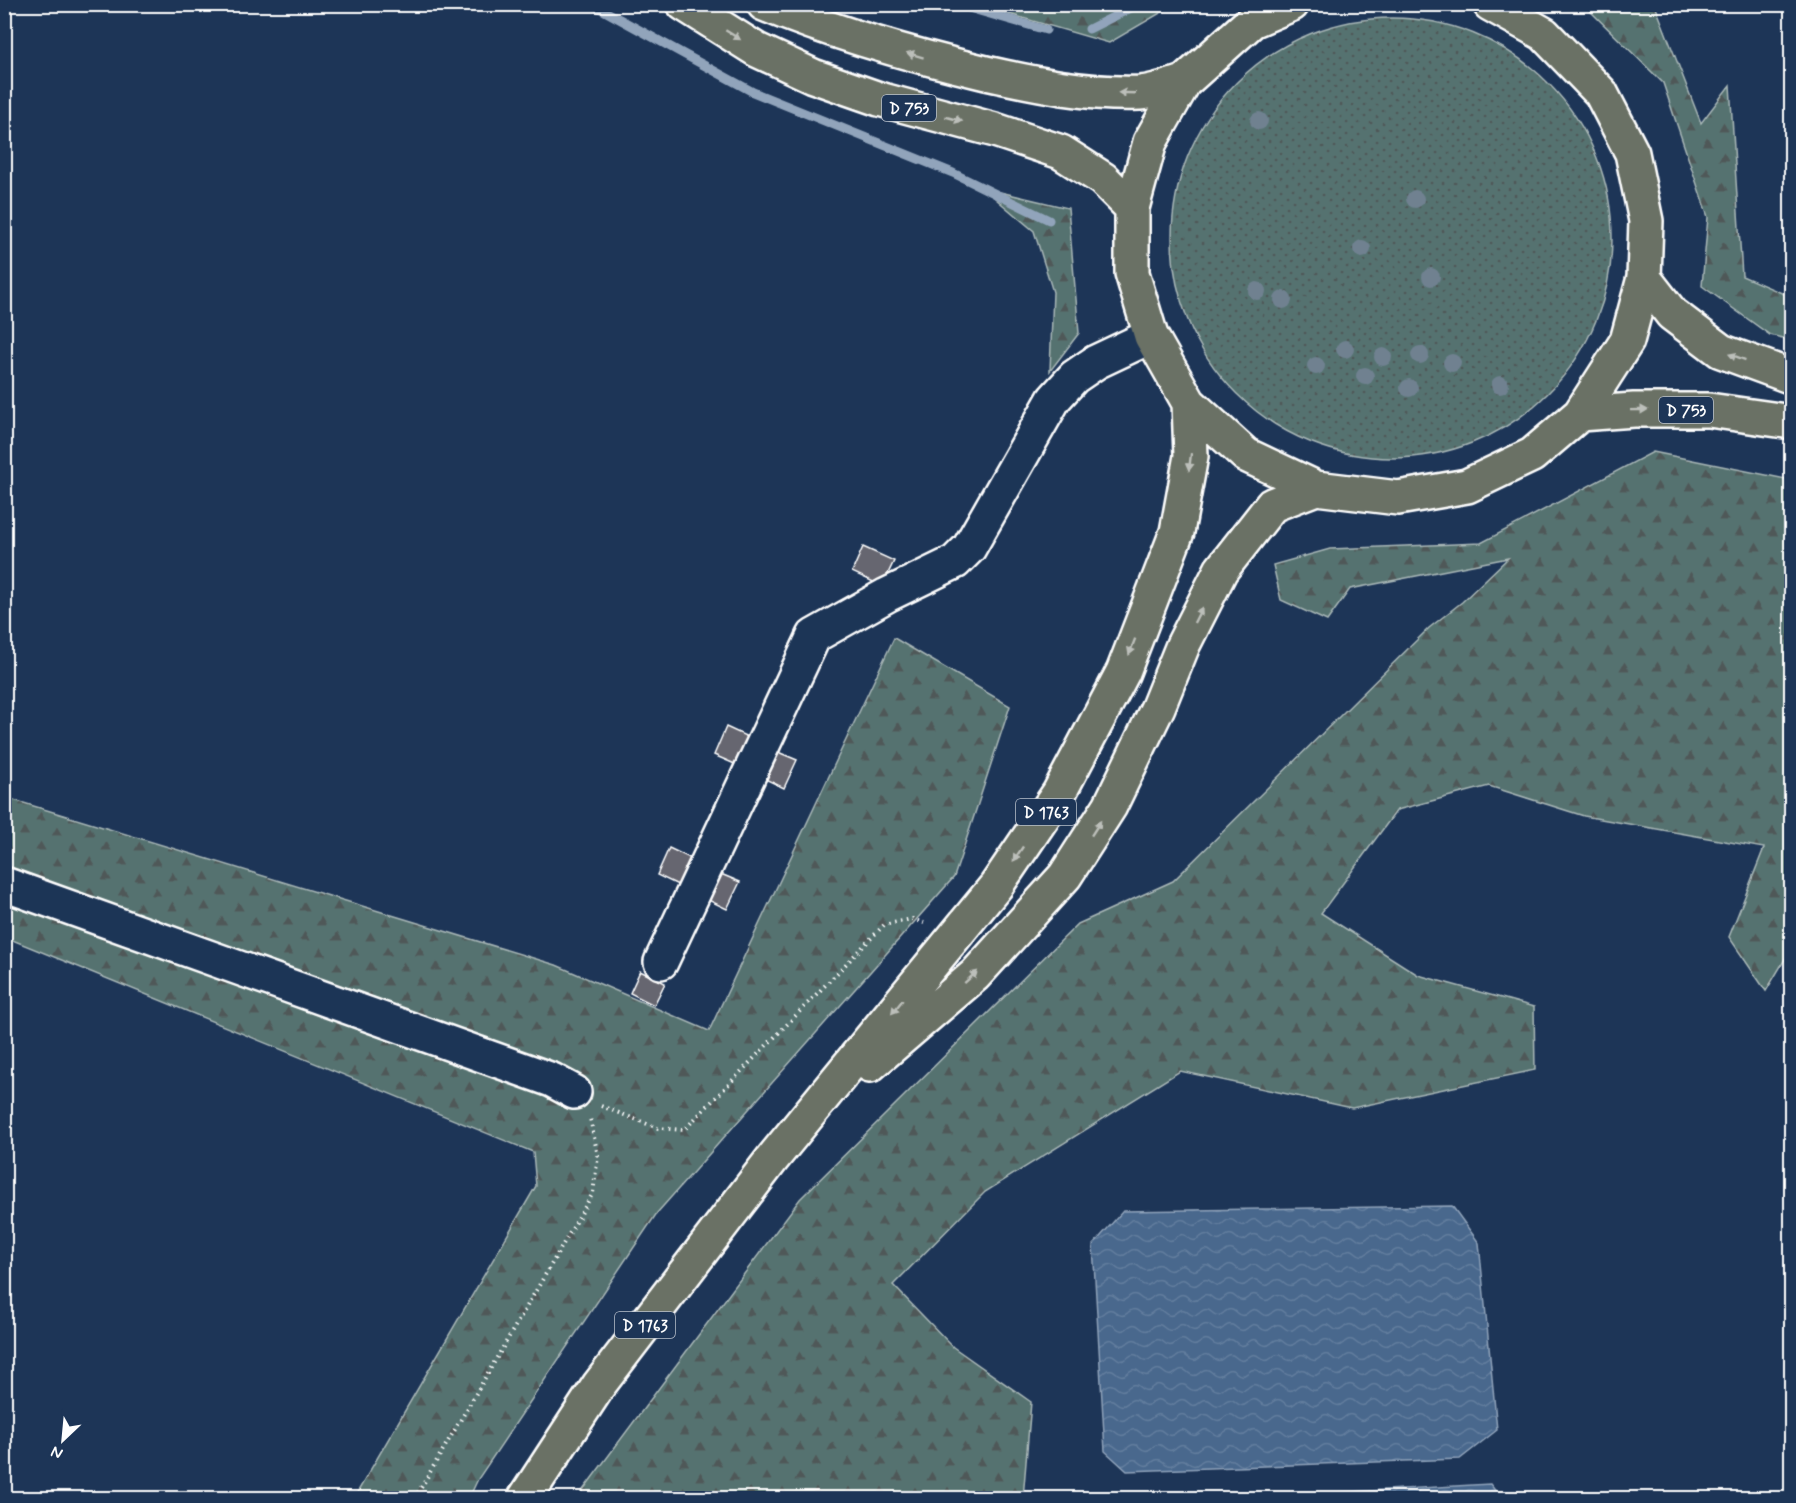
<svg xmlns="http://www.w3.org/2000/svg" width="1796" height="1503" viewBox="0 0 1796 1503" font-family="Mynerve,sans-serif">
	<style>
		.grass { fill: url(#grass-dots); stroke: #aab8b8; stroke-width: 1.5 }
		.forest { fill: url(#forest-firs); stroke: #aab8b8; stroke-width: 1.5 }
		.water { fill: url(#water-waves); stroke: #91a4bb; stroke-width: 1.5 }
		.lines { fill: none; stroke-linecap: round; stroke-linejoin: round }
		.stream { stroke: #91a4bb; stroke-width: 9 }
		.building { fill: #666670; stroke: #fff; stroke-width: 1.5 }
		.minor-casing { stroke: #fff; stroke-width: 38 }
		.major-casing { stroke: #fff; stroke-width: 38 }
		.path { stroke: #fff; stroke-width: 4; stroke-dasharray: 1.5 4.5; stroke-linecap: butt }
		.minor { stroke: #1d3557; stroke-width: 33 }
		.major { stroke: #6b7165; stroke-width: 33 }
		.tree { fill: #6f8190 }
		.oneway { fill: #bcbfba }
		.labels { text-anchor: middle; stroke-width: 4.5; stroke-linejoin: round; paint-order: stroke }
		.shield { fill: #1d3557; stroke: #bbc2cd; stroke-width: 1.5 }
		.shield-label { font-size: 16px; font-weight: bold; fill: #fff }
	</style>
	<defs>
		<pattern id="grass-dots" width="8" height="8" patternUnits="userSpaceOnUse" patternTransform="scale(1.5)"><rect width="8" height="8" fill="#557270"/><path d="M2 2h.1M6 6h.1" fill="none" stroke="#4f5959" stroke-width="1.8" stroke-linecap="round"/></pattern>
		<pattern id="forest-firs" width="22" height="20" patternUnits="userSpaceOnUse" patternTransform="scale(1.5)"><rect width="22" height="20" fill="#557270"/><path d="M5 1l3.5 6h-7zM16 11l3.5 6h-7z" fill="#4f5959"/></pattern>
		<pattern id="water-waves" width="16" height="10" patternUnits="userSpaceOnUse" patternTransform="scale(1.5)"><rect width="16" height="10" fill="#48678d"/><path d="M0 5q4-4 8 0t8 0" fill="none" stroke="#637e9e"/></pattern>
	</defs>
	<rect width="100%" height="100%" fill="#1d3557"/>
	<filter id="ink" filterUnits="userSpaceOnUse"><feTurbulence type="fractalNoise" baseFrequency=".0167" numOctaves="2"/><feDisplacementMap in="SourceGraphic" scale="12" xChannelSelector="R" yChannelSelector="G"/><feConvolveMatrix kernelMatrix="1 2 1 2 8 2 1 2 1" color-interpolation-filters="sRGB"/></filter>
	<g filter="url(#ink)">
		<!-- grass -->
		<path class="grass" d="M1172 238a220 220 0 1 1 440 0a220 220 0 1 1-440 0Z"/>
		<!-- forest -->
		<path class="forest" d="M 978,5 L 1174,5 L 1109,43 Z
			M 1584,5 L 1655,5 L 1701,123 L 1730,85 L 1742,276 L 1791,297 L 1791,340 L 1770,335 L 1702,286 L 1708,217 L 1663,83 Z
			M 983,188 L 1068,208 L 1079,333 L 1050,371 L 1053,292 L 1034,231 Z
			M 1653,452 L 1791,480 L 1791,949 L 1766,991 L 1729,937 L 1764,848 L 1584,816 L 1489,786 L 1397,810 L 1321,913 L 1418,975 L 1534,1007 L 1535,1070 L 1352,1108 L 1180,1071 L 985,1192 L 893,1285 L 953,1347 L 1031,1402 L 1023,1498 L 577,1498 L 800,1199 L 1078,924 L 1173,881 L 1429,628 L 1462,602 L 1508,558 L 1350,589 L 1327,621 L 1281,600 L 1273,565 L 1330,549 L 1481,543 Z
			M 894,638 L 1010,706 L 954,877 L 657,1213 L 478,1479 L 469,1498 L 354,1498 L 536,1186 L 533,1152 L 5,937 L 4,797 L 556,965 L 709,1031 Z"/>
		<!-- water -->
		<path class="water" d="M 1452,1206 L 1479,1243 L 1497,1430 L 1460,1459 L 1127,1471 L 1105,1451 L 1093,1245 L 1123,1211 Z
			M 1490,1484 L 1501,1498 L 1247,1498 Z"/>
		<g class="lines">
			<!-- stream -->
			<path class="stream" d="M 592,4 L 753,92 L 953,173 L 1049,220
				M 955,4 L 1046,30
				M 1089,29 L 1139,4"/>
		</g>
		<!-- building -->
		<path class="building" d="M 863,547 L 894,561 L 882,586 L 852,572 Z
			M 726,727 L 750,738 L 737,765 L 714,755 Z
			M 773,750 L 797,760 L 784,788 L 761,777 Z
			M 669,848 L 692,859 L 680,886 L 657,875 Z
			M 716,872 L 740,882 L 727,909 L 704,898 Z
			M 640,971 L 665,983 L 654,1005 L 630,993 Z"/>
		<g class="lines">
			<defs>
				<path id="minor" d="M 4,884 L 552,1080 L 574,1092
					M 661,962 L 814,636 L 887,595 L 955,562 L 969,548 L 1054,399 L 1074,377 L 1096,362 L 1151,336"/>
				<path id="major" d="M 684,4 L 757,50 L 813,76 L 879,99 L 995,130 L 1061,152 L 1103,179 L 1132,208
					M 764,4 C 836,34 911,55 986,73 C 1036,84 1088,95 1140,93 C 1154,92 1170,86 1184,82
					M 1292,4 L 1252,21 L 1184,82 L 1150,142 L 1132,208 L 1132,273 L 1151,336 L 1189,403 L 1246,455 L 1316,488 L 1398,498 L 1467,486 L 1532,455 L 1580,414 L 1627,341 L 1644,278 L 1646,221 L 1632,153 L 1601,93 L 1544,34 L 1490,4
					M 1644,278 L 1672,314 L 1721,351 L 1792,377
					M 1580,414 L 1634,410 L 1709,410 L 1792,422
					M 870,1065 L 975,975 L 1065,876 L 1110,806 L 1158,707 L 1183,645 L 1221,570 L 1272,505 L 1316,488
					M 525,1498 L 599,1385 L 773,1158 L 996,886 L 1059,793 L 1123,672 L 1177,532 L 1191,456 L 1189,403"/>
			</defs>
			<!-- minor casing -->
			<use href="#minor" class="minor-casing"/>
			<!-- major casing -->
			<use href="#major" class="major-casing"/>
			<!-- path -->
			<path class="path" d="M 601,1106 L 658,1128 L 684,1130 L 884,925 L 912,919 L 924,923
				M 415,1498 L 593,1193 L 598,1156 L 590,1118"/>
			<!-- minor -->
			<use href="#minor" class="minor"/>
			<!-- major -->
			<use href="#major" class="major"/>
		</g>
		<!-- trees -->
		<g class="tree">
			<circle cx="1259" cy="121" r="9"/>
			<circle cx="1415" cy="199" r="9"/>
			<circle cx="1362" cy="249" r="9"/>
			<circle cx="1431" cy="277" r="9"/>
			<circle cx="1257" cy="291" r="9"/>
			<circle cx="1283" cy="300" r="9"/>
			<circle cx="1345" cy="349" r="9"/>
			<circle cx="1420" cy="355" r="9"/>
			<circle cx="1383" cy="357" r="9"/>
			<circle cx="1452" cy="363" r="9"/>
			<circle cx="1316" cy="366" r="9"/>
			<circle cx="1365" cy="376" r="9"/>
			<circle cx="1500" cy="385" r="9"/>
			<circle cx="1409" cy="388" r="9"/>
		</g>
		<!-- one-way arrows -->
		<defs><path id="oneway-solid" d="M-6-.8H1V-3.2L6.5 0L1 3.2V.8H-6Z" transform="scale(1.5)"/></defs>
		<g class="oneway">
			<use href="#oneway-solid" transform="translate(733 35) rotate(32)"/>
			<use href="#oneway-solid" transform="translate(915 55) rotate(-163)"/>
			<use href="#oneway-solid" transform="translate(1127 93) rotate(-178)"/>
			<use href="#oneway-solid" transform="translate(954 119) rotate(15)"/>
			<use href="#oneway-solid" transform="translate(1737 357) rotate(-160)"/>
			<use href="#oneway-solid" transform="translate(1639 410) rotate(-1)"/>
			<use href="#oneway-solid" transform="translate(1190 462) rotate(97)"/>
			<use href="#oneway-solid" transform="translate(1198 615) rotate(-63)"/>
			<use href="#oneway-solid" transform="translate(1132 647) rotate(111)"/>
			<use href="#oneway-solid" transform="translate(1096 828) rotate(-57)"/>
			<use href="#oneway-solid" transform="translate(1018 854) rotate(124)"/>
			<use href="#oneway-solid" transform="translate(971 977) rotate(-42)"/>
			<use href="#oneway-solid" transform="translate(897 1007) rotate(129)"/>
		</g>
	</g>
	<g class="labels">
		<!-- shield labels -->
		<g class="shield">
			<rect x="882" y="95" width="54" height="26" rx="4.5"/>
			<rect x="1659" y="397" width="54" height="26" rx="4.5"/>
			<rect x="1016" y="799" width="60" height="26" rx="4.5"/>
			<rect x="615" y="1312" width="60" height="26" rx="4.5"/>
		</g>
		<g class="shield-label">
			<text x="909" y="114">D 753</text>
			<text x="1686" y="416">D 753</text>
			<text x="1046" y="818">D 1763</text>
			<text x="645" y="1331">D 1763</text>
		</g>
	</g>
	<!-- margin -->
	<rect width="1796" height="1503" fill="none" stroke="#1d3557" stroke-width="24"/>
	<rect x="12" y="12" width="1772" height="1479" fill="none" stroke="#fff" stroke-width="2" filter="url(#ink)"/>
	<!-- north arrow -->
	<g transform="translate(63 1440) rotate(206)" stroke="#1d3557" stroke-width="4.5" paint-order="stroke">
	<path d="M0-4.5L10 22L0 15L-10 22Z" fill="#ffffff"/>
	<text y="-9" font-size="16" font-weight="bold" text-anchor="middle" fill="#ffffff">N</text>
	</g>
</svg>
